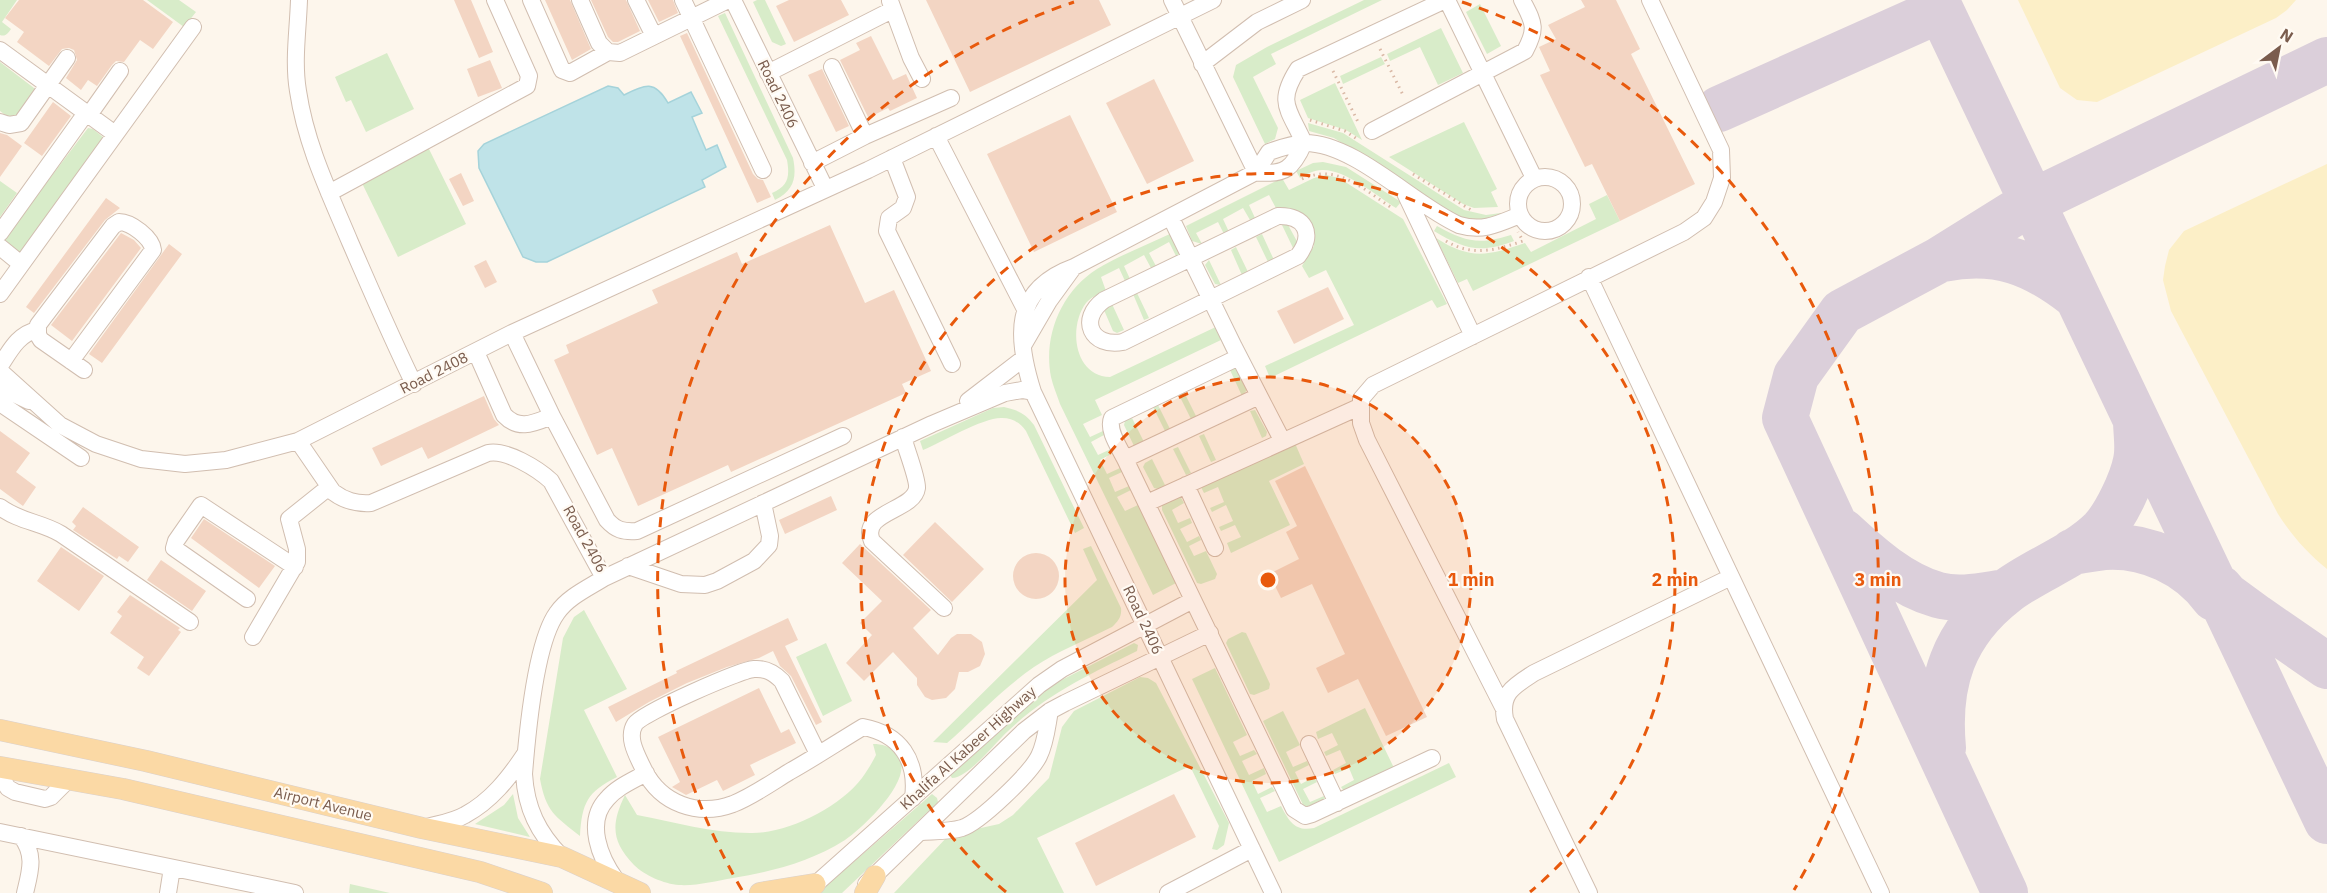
<svg xmlns="http://www.w3.org/2000/svg" width="2327" height="893" viewBox="0 0 2327 893" font-family="'IBM Plex Sans',sans-serif">
	<style>
		.green { fill: #d8ecc9 }
		.sand { fill: #fcefc7 }
		.water { fill: #bfe3e8; stroke: #a5d3da; stroke-width: 1.5 }
		.lines { fill: none; stroke-linecap: round; stroke-linejoin: round }
		.taxiway { stroke: #dbcfda; stroke-width: 46 }
		.building { fill: #f3d5c3 }
		.minor-casing { stroke: #d1beb0; stroke-width: 18 }
		.major-casing { stroke: #dad1cd; stroke-width: 22 }
		.path { stroke: #d9b8a5; stroke-width: 3; stroke-dasharray: 1.5 4.5; stroke-linecap: butt }
		.minor { stroke: #fff; stroke-width: 16 }
		.major { stroke: #fbd9a5; stroke-width: 21 }
		.ring { fill: none; stroke: #e8590c; stroke-width: 3; stroke-dasharray: 10 8 }
		.labels { text-anchor: middle; stroke-width: 4.5; stroke-linejoin: round; paint-order: stroke }
		.street-label { font-size: 15px; fill: #7a5c4d; stroke: #fffaf3 }
		.centre { fill: #e8590c; stroke: #fffaf3; stroke-width: 3 }
		.ring-label { font-size: 18px; text-anchor: middle; font-weight: bold; fill: #e8590c; stroke: #fffaf3; stroke-width: 4.5; stroke-linejoin: round; paint-order: stroke }
	</style>
	<rect width="100%" height="100%" fill="#fdf6ec"/>
	<!-- green -->
	<path class="green" d="M 0,0 L 17,0 L 2,22 L 11,29 C 8,33 6,37 0,35 Z
		M 147,0 L 179,0 L 196,12 L 184,27 Z
		M 757,0 L 765,0 L 786,44 L 781,46 L 772,42 L 753,2 Z
		M 1364,0 L 1382,0 L 1271,54 L 1276,64 L 1253,77 L 1278,128 L 1275,139 L 1265,144 L 1233,77 L 1236,65 L 1267,47 Z
		M 1480,4 L 1501,46 L 1487,54 L 1466,12 Z
		M 725,13 L 793,158 C 797,178 794,190 775,200 L 772,193 C 788,186 790,177 787,160 L 718,16 Z
		M 1441,28 L 1463,73 L 1438,85 L 1420,47 L 1390,61 L 1387,54 Z
		M 387,53 L 414,109 L 366,132 L 351,100 L 346,102 L 335,77 Z
		M 1381,57 L 1385,64 L 1343,84 L 1340,76 Z
		M 0,62 L 34,88 L 35,91 L 15,117 L 8,117 L 0,111 Z
		M 1335,83 L 1362,140 L 1346,130 L 1308,118 L 1300,100 Z
		M 1464,122 L 1497,189 L 1491,192 L 1498,207 L 1474,208 L 1463,204 L 1389,157 Z
		M 1308,123 L 1343,133 L 1464,210 L 1486,215 L 1501,213 L 1504,218 L 1473,221 L 1458,216 L 1334,138 L 1309,131 Z
		M 88,128 L 93,129 L 104,138 L 22,252 L 19,252 L 5,242 L 6,236 Z
		M 428,147 L 466,224 L 398,257 L 360,179 Z
		M 1323,162 L 1346,167 L 1401,202 L 1396,208 C 1377,196 1345,169 1322,170 C 1314,170 1307,174 1300,178 L 1296,171 L 1313,163 Z
		M 1326,175 L 1339,178 L 1403,219 L 1447,304 L 1437,308 L 1432,300 L 1270,378 L 1265,366 L 1354,325 L 1326,270 L 1309,278 L 1302,266 L 1314,246 L 1314,228 C 1305,215 1292,203 1277,210 L 1269,195 L 1249,205 L 1255,218 L 1250,220 L 1243,208 L 1223,219 L 1229,232 L 1224,234 L 1218,222 L 1196,233 L 1202,244 L 1192,241 L 1186,226 L 1282,178 L 1289,190 L 1314,178 Z
		M 0,181 L 17,193 L 0,217 Z
		M 1607,195 L 1620,221 L 1473,291 L 1467,279 L 1458,283 L 1436,238 C 1470,260 1488,256 1525,243 L 1531,252 L 1596,219 L 1589,204 Z
		M 1287,223 L 1299,245 L 1294,250 L 1282,225 Z
		M 1437,226 C 1466,242 1479,245 1511,235 L 1514,241 C 1480,254 1464,249 1434,231 Z
		M 1172,233 L 1182,253 L 1176,256 L 1169,242 L 1149,253 L 1156,266 L 1151,268 L 1144,255 L 1124,266 L 1130,279 L 1125,281 L 1119,268 L 1101,277 L 1106,291 C 1099,294 1091,297 1086,303 C 1068,327 1074,376 1110,377 L 1220,325 L 1232,348 L 1226,351 L 1221,340 L 1095,400 L 1102,415 L 1083,424 L 1090,437 L 1103,431 L 1104,435 L 1091,442 L 1098,455 L 1111,449 L 1113,453 L 1100,460 L 1107,474 L 1120,468 L 1122,472 L 1109,478 L 1115,492 L 1129,486 L 1131,490 L 1117,497 L 1125,511 L 1138,505 L 1176,583 L 1153,595 L 1060,404 C 1057,395 1053,386 1051,377 C 1043,336 1061,292 1097,269 C 1120,255 1147,245 1172,233 Z
		M 1262,234 L 1274,260 L 1268,262 L 1256,237 Z
		M 1236,247 L 1248,272 L 1242,275 L 1231,250 Z
		M 1209,260 L 1221,285 L 1215,284 L 1205,265 Z
		M 1137,293 L 1149,318 L 1144,320 L 1133,294 Z
		M 1112,304 L 1124,330 L 1117,333 L 1113,331 L 1104,310 Z
		M 1235,368 L 1247,390 L 1242,396 L 1230,370 Z
		M 1184,392 L 1197,418 L 1192,421 L 1179,395 Z
		M 1158,405 L 1171,431 L 1166,433 L 1153,407 Z
		M 1004,407 C 1018,410 1026,414 1034,425 L 1084,528 L 1075,533 L 1026,431 C 1020,423 1013,418 1002,418 C 984,417 942,442 923,450 L 920,441 L 993,408 Z
		M 1255,410 L 1267,432 L 1266,436 L 1262,438 L 1250,411 Z
		M 1132,418 L 1145,444 L 1134,446 L 1124,425 L 1125,421 Z
		M 1204,434 L 1216,460 L 1211,462 L 1199,436 Z
		M 1294,441 L 1304,464 L 1269,481 L 1290,525 L 1231,553 L 1227,543 L 1241,537 L 1235,525 L 1221,531 L 1219,527 L 1233,521 L 1226,505 L 1212,512 L 1210,508 L 1224,502 L 1218,487 L 1204,493 L 1201,487 Z
		M 1178,447 L 1191,473 L 1186,475 L 1173,449 Z
		M 1152,459 L 1165,485 L 1158,489 L 1154,488 L 1143,467 L 1145,463 Z
		M 1180,496 L 1184,503 L 1172,510 L 1178,523 L 1190,518 L 1192,523 L 1180,529 L 1187,542 L 1199,536 L 1201,540 L 1189,546 L 1194,556 L 1206,551 L 1217,574 L 1215,579 L 1201,584 L 1197,583 L 1162,510 L 1162,504 Z
		M 1091,546 L 1121,608 C 1122,617 1118,621 1112,627 C 1086,640 1058,651 1034,667 C 1005,687 980,713 954,737 L 947,743 L 933,742 L 1097,580 L 1083,549 Z
		M 584,610 L 627,689 L 584,710 L 617,777 C 587,792 582,803 580,836 C 555,816 546,812 540,779 L 563,638 L 574,617 Z
		M 1242,632 L 1246,633 L 1270,684 L 1269,689 L 1254,695 L 1250,694 L 1226,643 L 1228,639 Z
		M 826,643 L 852,701 L 823,716 L 796,657 Z
		M 1134,643 L 1138,645 L 1137,651 C 1090,674 1045,695 1007,732 C 995,743 968,778 952,778 L 950,775 L 1050,686 Z
		M 1215,668 L 1247,735 L 1233,742 L 1240,756 L 1254,750 L 1257,754 L 1242,761 L 1249,775 L 1264,768 L 1266,774 L 1252,781 L 1258,794 L 1272,787 L 1275,791 L 1260,798 L 1267,812 L 1281,806 C 1289,821 1295,832 1314,828 L 1449,763 L 1456,777 L 1279,862 L 1192,679 Z
		M 1140,677 L 1148,678 L 1156,683 L 1229,823 L 1224,845 L 1217,850 L 1212,849 L 1219,826 L 1190,766 L 1037,838 L 1064,893 L 894,893 L 949,835 L 999,824 L 1013,815 L 1049,778 L 1062,727 L 1074,711 Z
		M 1365,708 L 1394,768 L 1344,791 L 1341,787 L 1354,780 L 1349,768 L 1335,774 L 1333,770 L 1346,763 L 1340,750 L 1326,756 L 1324,752 L 1338,745 L 1332,733 L 1318,739 L 1316,732 Z
		M 1283,711 L 1300,745 L 1286,752 L 1293,767 L 1307,761 L 1309,765 L 1295,772 L 1301,784 L 1314,777 L 1317,782 L 1303,789 L 1310,802 L 1324,796 L 1326,802 L 1306,811 L 1263,721 Z
		M 873,744 C 882,744 890,746 897,754 C 918,776 863,828 845,840 C 810,862 774,871 733,878 C 716,881 697,886 679,885 C 664,884 644,875 634,865 C 611,841 611,824 625,795 L 637,815 C 674,822 712,833 750,833 C 787,834 839,808 862,778 C 867,771 872,763 876,755 Z
		M 513,794 L 518,818 L 530,837 L 475,824 L 504,805 Z
		M 932,794 L 937,798 L 938,802 L 842,893 L 818,893 Z
		M 350,884 L 390,893 L 349,893 Z"/>
	<!-- sand -->
	<path class="sand" d="M 2018,0 L 2296,0 L 2287,10 L 2276,18 L 2097,102 L 2077,100 L 2060,88 Z
		M 2327,164 L 2327,569 C 2307,553 2292,536 2278,514 L 2171,311 L 2163,280 L 2165,266 L 2169,250 L 2184,231 Z"/>
	<!-- water -->
	<path class="water" d="M 608,86 L 618,88 L 624,95 C 645,84 655,80 668,103 L 691,92 L 702,113 L 692,117 L 706,150 L 717,145 L 726,167 L 702,180 L 705,187 L 547,262 L 536,262 L 523,257 L 479,168 L 478,151 L 484,144 Z"/>
	<g class="lines">
		<!-- taxiway -->
		<path class="taxiway" d="M 1936,0 L 2327,821
			M 1719,109 L 1940,10
			M 1943,259 C 1997,248 2034,263 2076,296
			M 1842,531 C 1869,556 1901,585 1938,595 C 1960,601 1984,595 2006,592
			M 2072,552 C 2083,550 2094,548 2104,547 C 2146,544 2189,564 2214,598
			M 2220,588 L 2226,595 L 2256,617 L 2327,666
			M 1943,748 C 1937,683 1953,633 2006,592 C 2036,569 2075,557 2102,530 C 2116,515 2132,481 2136,461 C 2139,448 2136,433 2136,420
			M 2005,893 L 1785,418 L 1796,376 L 1842,312 L 1939,260 L 2032,202 L 2327,60"/>
	</g>
	<!-- building -->
	<path class="building" d="M 19,0 L 143,0 L 173,22 L 153,49 L 140,40 L 124,62 L 116,61 L 112,65 L 97,86 L 88,80 L 81,90 L 66,78 L 77,60 L 74,50 L 69,48 L 62,49 L 49,66 L 17,42 L 24,32 L 5,18 Z
		M 454,0 L 471,0 L 493,52 L 479,58 Z
		M 545,0 L 570,0 L 591,49 L 572,60 Z
		M 591,0 L 626,0 L 640,31 L 618,42 L 613,42 L 608,37 Z
		M 648,0 L 673,0 L 678,13 L 659,22 Z
		M 789,0 L 841,0 L 849,15 L 794,42 L 776,6 Z
		M 926,0 L 1099,0 L 1111,25 L 970,92 Z
		M 1581,0 L 1616,0 L 1640,49 L 1631,54 L 1695,184 L 1620,221 L 1592,164 L 1585,167 L 1540,75 L 1550,71 L 1539,47 L 1556,39 L 1548,25 L 1585,7 Z
		M 687,33 L 753,174 L 758,179 L 763,180 L 771,197 L 757,203 L 680,36 Z
		M 871,36 L 893,80 L 906,74 L 917,98 L 890,111 L 888,108 L 870,117 L 868,117 L 840,60 L 860,50 L 856,43 Z
		M 490,60 L 502,88 L 478,97 L 467,69 Z
		M 822,69 L 849,126 L 836,132 L 808,75 Z
		M 1154,79 L 1194,161 L 1147,184 L 1106,103 Z
		M 53,102 L 71,116 L 42,156 L 24,143 Z
		M 1070,115 L 1117,212 L 1034,252 L 987,154 Z
		M 0,133 L 7,135 L 22,146 L 0,177 Z
		M 461,173 L 474,201 L 463,206 L 449,179 Z
		M 106,198 L 120,208 L 105,220 L 34,313 L 26,307 Z
		M 830,225 L 865,303 L 894,290 L 931,371 L 902,384 L 906,393 L 731,472 L 728,465 L 638,506 L 612,448 L 597,455 L 554,360 L 569,353 L 566,345 L 658,303 L 652,290 L 737,252 L 742,264 Z
		M 121,233 L 134,240 L 141,248 L 72,341 L 51,325 Z
		M 169,244 L 182,254 L 102,363 L 89,354 Z
		M 486,260 L 497,282 L 485,288 L 474,266 Z
		M 1328,287 L 1344,319 L 1294,344 L 1277,311 Z
		M 484,396 L 494,419 L 499,425 L 428,459 L 422,447 L 381,466 L 372,448 Z
		M 0,431 L 30,453 L 16,472 L 36,487 L 23,506 L 0,489 Z
		M 1305,466 L 1427,717 L 1386,736 L 1358,679 L 1328,693 L 1316,668 L 1345,654 L 1312,584 L 1281,598 L 1269,574 L 1299,559 L 1286,532 L 1297,526 L 1275,481 Z
		M 831,496 L 837,510 L 785,534 L 779,520 Z
		M 83,507 L 139,547 L 128,562 L 119,556 L 117,559 L 73,530 L 76,526 L 72,522 Z
		M 204,519 L 275,566 L 259,588 L 191,538 Z
		M 935,522 L 984,569 L 952,602 L 903,555 Z
		M 860,544 L 931,610 L 913,628 L 938,655 L 951,638 L 957,634 L 971,634 L 982,642 L 985,654 L 980,666 L 968,672 L 959,672 L 955,689 L 946,698 L 932,700 L 925,697 L 917,685 L 917,678 L 893,652 L 864,681 L 846,663 L 872,635 L 860,623 L 882,601 L 842,563 Z
		M 61,547 L 104,576 L 79,611 L 37,581 Z
		M1013 576a23 23 0 1 1 46 0a23 23 0 1 1-46 0Z
		M 161,560 L 206,591 L 192,611 L 147,580 Z
		M 130,595 L 180,628 L 178,630 L 181,632 L 149,676 L 137,668 L 144,657 L 110,633 L 122,616 L 117,612 Z
		M 788,618 L 798,640 L 785,646 L 822,722 L 816,725 L 791,676 L 780,666 L 773,651 L 759,658 L 727,667 L 687,683 L 649,702 L 616,722 L 608,707 L 677,673 L 676,671 Z
		M 759,688 L 781,733 L 789,729 L 796,743 L 750,765 L 755,775 L 723,791 L 717,780 L 686,795 L 672,787 L 680,782 L 658,737 Z
		M 1174,794 L 1196,837 L 1096,886 L 1075,843 Z"/>
	<g class="lines">
		<defs>
			<path id="minor" d="M 299,0 C 298,31 293,61 298,91 C 306,145 329,192 350,242 C 371,290 391,337 414,384
				M 531,0 L 562,70 L 570,73 L 608,52
				M 580,0 L 599,43 L 608,52 L 620,53 L 728,0
				M 636,0 L 654,36
				M 683,0 L 763,170
				M 733,0 L 825,188
				M 1172,0 L 1256,172
				M 1447,0 L 1534,178
				M 890,1 L 911,58 L 922,79
				M 0,50 L 115,134
				M 1202,64 L 1257,22 L 1302,0
				M 832,67 L 865,136
				M 768,73 L 892,10
				M 89,115 L 120,71
				M 0,122 L 9,125 L 21,123 L 67,58
				M 1372,131 L 1525,51 C 1538,27 1533,22 1522,0
				M 936,136 L 1025,309
				M 892,158 L 907,197 L 903,208 L 889,218 L 887,231 L 952,364
				M 812,163 L 865,136 L 951,98
				M 1256,172 L 1269,152 C 1280,148 1293,144 1305,143 C 1355,143 1414,205 1459,225 C 1483,232 1498,224 1520,215
				M1518 204a27 27 0 1 1 54 0a27 27 0 1 1-54 0Z
				M 329,193 L 527,86 L 529,76 L 495,0
				M 1405,193 L 1473,336
				M 1278,216 C 1305,215 1315,234 1298,256 L 1123,342 C 1091,348 1078,319 1104,300 Z
				M 1171,218 L 1234,347 L 1282,440
				M 0,233 L 86,113
				M 0,247 L 21,264
				M 1589,277 L 1881,893
				M 0,294 L 193,27
				M 512,333 L 552,416 L 607,520 C 616,530 623,532 637,531 L 843,436
				M 1024,344 L 1049,301 L 1073,268
				M 476,352 L 504,415 C 519,431 534,423 552,416
				M 1239,357 L 1112,418 C 1107,430 1119,447 1125,459 L 1294,809 L 1305,816 L 1312,814 L 1432,758
				M 71,361 L 153,250 C 152,238 131,222 119,222 L 113,226 L 38,325 L 38,335 L 41,340 L 84,370
				M 0,366 C 10,351 18,334 37,330
				M 0,371 L 60,425 L 96,444 L 141,459 L 185,464 L 226,460 L 298,441 L 512,333 L 868,170 L 1213,0
				M 0,387 L 29,401
				M 968,401 L 1024,358
				M 0,403 L 81,458
				M 903,437 C 906,449 918,479 917,488 C 914,511 859,512 872,541 L 944,608
				M 298,441 L 333,492 C 345,501 356,504 371,503 L 488,453 C 506,449 538,469 551,481 L 604,578
				M 1125,459 L 1259,396
				M 1186,485 L 1215,548
				M 1147,503 L 1359,407
				M 0,507 C 20,522 41,522 61,534 L 190,622
				M 628,566 L 681,584 L 705,585 L 717,581 L 754,561 L 769,545 L 770,536 L 763,503
				M 247,599 L 174,548 L 176,541 L 201,505 L 295,567
				M 253,637 L 297,562 L 297,549 L 289,519 L 329,487
				M 1503,707 L 1367,440 L 1361,423 L 1361,399 L 1373,385 L 1684,232 L 1704,218 L 1714,202 L 1722,178 L 1721,150 L 1650,0
				M 1309,744 L 1337,803
				M 818,754 L 782,681 C 774,673 766,668 754,669 C 740,670 642,713 635,724 C 626,738 638,757 644,770 C 661,804 698,817 733,804 C 753,796 771,783 789,772 C 814,758 838,742 863,727 C 900,734 918,760 913,798
				M 0,776 L 8,788 L 15,792 L 45,799 L 51,797 L 67,781
				M 424,828 C 437,824 453,822 465,815 C 491,801 509,778 525,754
				M 0,832 L 295,893
				M 920,832 C 933,831 949,832 962,828 C 980,822 1030,774 1039,756 C 1046,742 1047,726 1050,711
				M 21,836 C 36,855 30,872 25,893
				M 562,857 C 538,833 526,808 524,774 C 527,736 535,643 557,613 C 568,597 588,588 604,578 L 932,424 L 1005,393 L 1022,390 L 1033,392
				M 616,880 C 600,858 585,822 607,799 C 617,787 632,781 646,773
				M 866,884 L 1024,731 L 1050,711 L 1065,703 L 1210,633
				M 808,891 L 1039,685 L 1062,669 L 1193,600
				M 168,893 L 172,868
				M 1168,893 L 1252,849
				M 1273,893 L 1033,392 C 1016,338 1011,290 1074,267 L 1256,172 C 1285,176 1293,168 1304,143 C 1289,109 1276,103 1298,69 L 1445,0
				M 1589,893 L 1505,719 C 1500,693 1514,686 1534,673 L 1731,577"/>
			<path id="major" d="M 0,730 L 146,761 L 422,828 L 562,857 L 640,893
				M 0,767 L 123,789 L 480,872 L 542,893
				M 760,893 L 815,884
				M 865,893 L 875,876"/>
		</defs>
		<!-- minor casing -->
		<use href="#minor" class="minor-casing"/>
		<!-- major casing -->
		<use href="#major" class="major-casing"/>
		<!-- path -->
		<path class="path" d="M 1380,49 L 1404,97
			M 1333,71 L 1359,124
			M 1310,120 L 1345,131 L 1357,139
			M 1413,174 L 1471,210
			M 1302,179 C 1337,163 1363,189 1392,208
			M 1446,241 C 1472,257 1496,250 1523,241 L 1518,232"/>
		<!-- minor -->
		<use href="#minor" class="minor"/>
		<!-- major -->
		<use href="#major" class="major"/>
	</g>
	<!-- distance rings -->
	<circle cx="1268" cy="580" r="203" fill="#e8590c" fill-opacity=".12"/>
	<g class="ring">
		<circle cx="1268" cy="580" r="203"/>
		<path d="M1006 892A407 407 0 1 1 1530 892"/>
		<path d="M742 890A610 610 0 0 1 1074 2M1462 2A610 610 0 0 1 1794 890"/>
	</g>
	<g class="labels">
		<!-- street labels -->
		<g class="street-label">
			<text transform="translate(778 94) rotate(64)" y="5">Road 2406</text>
			<text transform="translate(434 373) rotate(-27)" y="5">Road 2408</text>
			<text transform="translate(585 539) rotate(61)" y="5">Road 2406</text>
			<text transform="translate(1143 620) rotate(65)" y="5">Road 2406</text>
			<text transform="translate(968 748) rotate(-42)" y="5">Khalifa Al Kabeer Highway</text>
			<text transform="translate(323 804) rotate(14)" y="5">Airport Avenue</text>
		</g>
	</g>
	<circle cx="1268" cy="580" r="9" class="centre"/>
	<g class="ring-label">
		<text x="1471" y="586">1 min</text>
		<text x="1675" y="586">2 min</text>
		<text x="1878" y="586">3 min</text>
	</g>
	<!-- north arrow -->
	<g transform="translate(2279 48) rotate(32)" stroke="#fffaf3" stroke-width="4.5" paint-order="stroke">
	<path d="M0-4.5L10 22L0 15L-10 22Z" fill="#7a5c4d"/>
	<text y="-9" font-size="16" font-weight="bold" text-anchor="middle" fill="#7a5c4d">N</text>
	</g>
</svg>
